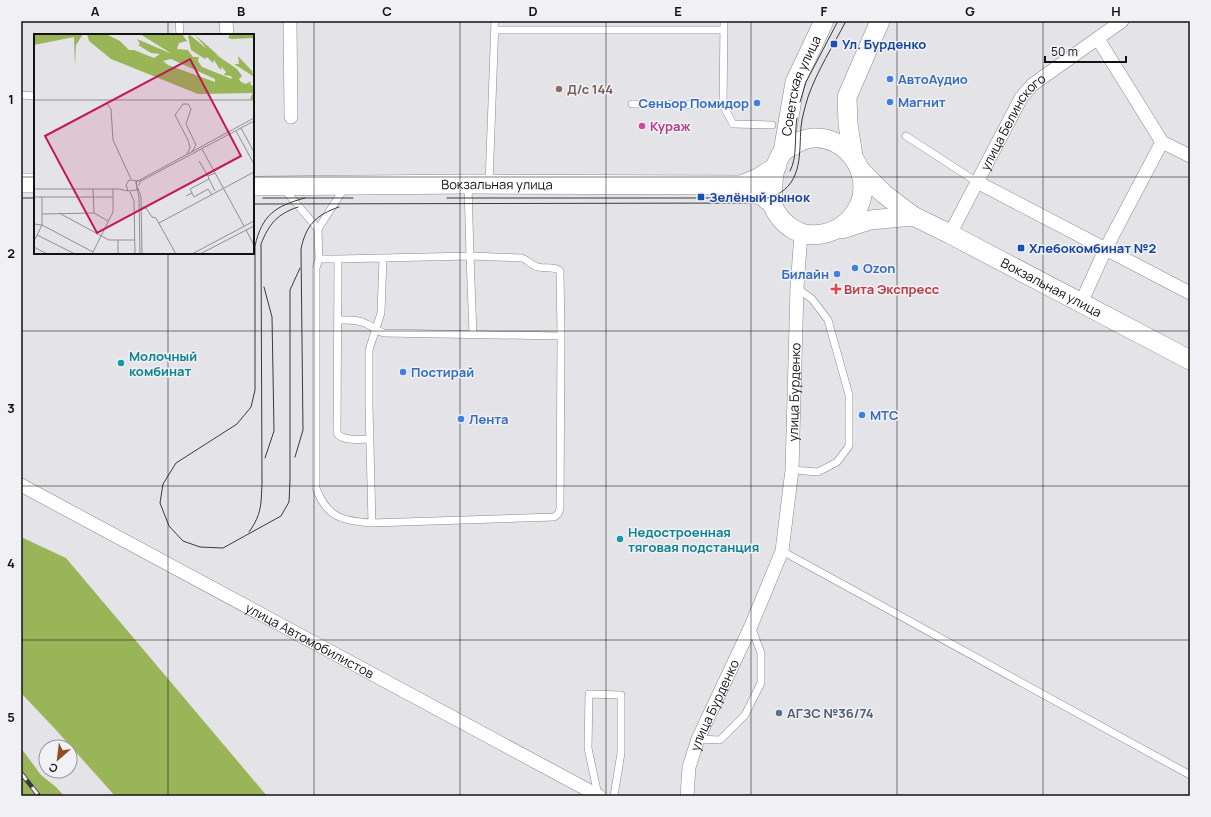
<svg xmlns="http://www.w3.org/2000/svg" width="1211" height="817" viewBox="0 0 1211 817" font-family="Manrope,sans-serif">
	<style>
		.forest { fill: #9ab558 }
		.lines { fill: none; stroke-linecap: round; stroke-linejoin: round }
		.lane-casing { stroke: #89898d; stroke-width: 8 }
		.street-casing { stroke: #89898d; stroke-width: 14 }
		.secondary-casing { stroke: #89898d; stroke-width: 20 }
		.lane { stroke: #fff; stroke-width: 7 }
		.street { stroke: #fff; stroke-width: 13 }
		.secondary { stroke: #fff; stroke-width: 19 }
		.tram { stroke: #3a3a3c; stroke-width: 1 }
		.rail-casing { stroke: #3a3a3c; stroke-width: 4.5 }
		.rail { stroke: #f1f1f5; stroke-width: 3; stroke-dasharray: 9; stroke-linecap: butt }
		.grid { fill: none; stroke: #121213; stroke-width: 1; stroke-opacity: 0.55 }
		.transit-dot { fill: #1a4fb4; stroke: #f1f1f5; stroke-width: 1.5 }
		.shop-dot { fill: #3f7fe0; stroke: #f1f1f5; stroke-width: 1.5 }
		.education-dot { fill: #8d6e63; stroke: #f1f1f5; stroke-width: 1.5 }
		.hotel-dot { fill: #d1479c; stroke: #f1f1f5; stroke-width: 1.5 }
		.health-dot { fill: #e0444e; stroke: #f1f1f5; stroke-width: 1.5 }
		.culture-dot { fill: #0f9aa8; stroke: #f1f1f5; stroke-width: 1.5 }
		.service-dot { fill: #5c6f8a; stroke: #f1f1f5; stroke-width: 1.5 }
		.labels { text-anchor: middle; stroke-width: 3; stroke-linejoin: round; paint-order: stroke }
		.transit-label { font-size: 13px; font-weight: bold; fill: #164399; stroke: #f1f1f5; text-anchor: start }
		.shop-label { font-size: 13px; font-weight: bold; fill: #366cbe; stroke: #f1f1f5; text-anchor: start }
		.street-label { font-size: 13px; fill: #121213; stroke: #f1f1f5 }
		.education-label { font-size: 13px; font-weight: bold; fill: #785e54; stroke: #f1f1f5; text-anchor: start }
		.hotel-label { font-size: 13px; font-weight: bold; fill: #b23c85; stroke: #f1f1f5; text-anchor: start }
		.health-label { font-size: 13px; font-weight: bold; fill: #be3a42; stroke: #f1f1f5; text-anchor: start }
		.culture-label { font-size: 13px; font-weight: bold; fill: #0d838f; stroke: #f1f1f5; text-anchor: start }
		.service-label { font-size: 13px; font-weight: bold; fill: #4e5e75; stroke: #f1f1f5; text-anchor: start }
		.inset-road { fill: none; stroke: #909093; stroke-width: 1 }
		.view { fill: #c2185b; fill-opacity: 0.15; stroke: #c2185b; stroke-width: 2 }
		.inset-edge { fill: none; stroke: #121213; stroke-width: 2 }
		.neatline { fill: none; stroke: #121213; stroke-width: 1.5 }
		.grid-label { font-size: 13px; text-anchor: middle; font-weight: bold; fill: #121213 }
	</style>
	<rect width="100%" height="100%" fill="#e4e4e8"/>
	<!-- forest -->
	<path class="forest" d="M 21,537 L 66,558 L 267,796 L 115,796 L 56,730 L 21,693 Z
		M 21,748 L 41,775 L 56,787 L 64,796 L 21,796 Z"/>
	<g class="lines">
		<defs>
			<path id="lane" d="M 179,21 L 180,35
				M 724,21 L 723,105 L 733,124 L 772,125
				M 495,30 L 723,30
				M 21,95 L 35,96
				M 632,104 L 723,105
				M 906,136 L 977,182
				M 489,183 L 495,21
				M 284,189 L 318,229 L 319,259 L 338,259 L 470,256 L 468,184
				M 318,229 L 345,187
				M 319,259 L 316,268 L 316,488 C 327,518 343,521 372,523 L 554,517 L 558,514 L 560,509 L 561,336 L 560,271 C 554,266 545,269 538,267 C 531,266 529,260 522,258 L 470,256 L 473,334
				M 338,259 L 337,433 C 342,442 361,439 370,439
				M 338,320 C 347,320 358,319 367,324 C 373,327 377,331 384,333 L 561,336
				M 792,470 L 818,472 L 837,462 L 849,446 L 849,395 L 828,320 L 812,299 L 797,288
				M 372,523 L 369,407 L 369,350 L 381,313 L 383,258
				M 782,551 L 1190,775
				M 698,739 L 720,740 L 745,715 L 761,683 L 761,653 L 751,626
				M 598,795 L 588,748 L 589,694 L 621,695 L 621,753 L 614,796"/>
			<g id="street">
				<path d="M 226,21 L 227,35"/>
				<path d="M 290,21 L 291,117"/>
				<path d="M 1098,39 L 1162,142 L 1190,156"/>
				<path d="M 977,182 L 1190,293"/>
				<path id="s1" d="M 950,234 L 1021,98 L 1032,85 L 1122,21"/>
				<path d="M 1081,303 L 1106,248 L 1162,142"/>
				<path id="s2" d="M 21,485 L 599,796"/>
				<path id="s3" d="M 687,796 L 689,767 L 698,739 L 751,626 L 782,551 L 792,470 L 797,288 L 801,233"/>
			</g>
			<g id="secondary">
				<path id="s4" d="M 783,152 L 795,82 L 824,21"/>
				<path d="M 853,156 L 848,124 L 847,97 L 880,21"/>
				<path id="s5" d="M 860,170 L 884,194 L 913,216 L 950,234 L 1190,360"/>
				<path d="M 21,183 L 35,183"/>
				<path d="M 741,185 C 751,190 763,195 772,204 C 774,206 774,209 776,212 C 782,222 790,229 801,233 C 818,238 837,232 849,220 C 860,209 865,194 862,178 C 856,146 819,125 791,147 C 788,148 785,150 783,152 C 772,165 772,189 773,205"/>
				<path id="s6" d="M 253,186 L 468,184 L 741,185 L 758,178 L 777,166"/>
				<path d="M 842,229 L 870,220 L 913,216"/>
			</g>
		</defs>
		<!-- lane casing -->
		<use href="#lane" class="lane-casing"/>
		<!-- street casing -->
		<use href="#street" class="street-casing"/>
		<!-- secondary casing -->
		<use href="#secondary" class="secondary-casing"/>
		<!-- lane -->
		<use href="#lane" class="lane"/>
		<!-- street -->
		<use href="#street" class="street"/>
		<!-- secondary -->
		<use href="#secondary" class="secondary"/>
		<!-- tram -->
		<path class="tram" d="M 800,102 L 806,82 L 838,21
			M 790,171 C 798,157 794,134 797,118
			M 21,198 L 35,198
			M 263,198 L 353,198
			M 447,198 L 741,198
			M 253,204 L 753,203 C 760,200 769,198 776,195 C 803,182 799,152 801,127 C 802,117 805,107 808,97 C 817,71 833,46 846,21
			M 300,268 L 290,290 L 290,480 L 289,502 L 281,516 L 223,548 L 200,547 L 183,541 L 169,526 L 160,503 L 163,484 L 176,463 L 237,424 L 251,407 L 255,390 L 255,246 C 262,215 275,206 305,198
			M 264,287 L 272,317 L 274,431 L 265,458
			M 295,457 L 303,430 L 301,249 C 306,225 316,215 339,207
			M 249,532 C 262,514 261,504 262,483 L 261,244 C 269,224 277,214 298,207"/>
		<defs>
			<path id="rail" d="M 21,773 L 39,796"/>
		</defs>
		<!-- rail casing -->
		<use href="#rail" class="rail-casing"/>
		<!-- rail -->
		<use href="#rail" class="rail"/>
	</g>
	<!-- grid -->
	<path class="grid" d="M 168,21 L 168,35M 314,21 L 314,796M 460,21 L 460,796M 606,21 L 606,796M 751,21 L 751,796M 897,21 L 897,796M 1043,21 L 1043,796M 21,177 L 35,177M 253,177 L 1190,177M 168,253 L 168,796M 21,331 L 1190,331M 21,486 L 1190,486M 21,640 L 1190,640"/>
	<!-- markers -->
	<g class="transit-dot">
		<rect x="830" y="40" width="8" height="8" rx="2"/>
		<rect x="697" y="193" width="8" height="8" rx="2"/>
		<rect x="1017" y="244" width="8" height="8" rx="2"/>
	</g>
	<g class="shop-dot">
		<circle cx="890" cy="79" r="4"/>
		<circle cx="890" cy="102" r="4"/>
		<circle cx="757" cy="103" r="4"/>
		<circle cx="855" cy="268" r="4"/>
		<circle cx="837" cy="274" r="4"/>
		<circle cx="403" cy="372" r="4"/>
		<circle cx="862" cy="415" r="4"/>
		<circle cx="461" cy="419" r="4"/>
	</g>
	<circle class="education-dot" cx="559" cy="89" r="4"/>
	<circle class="hotel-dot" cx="642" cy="126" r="4"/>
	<path class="health-dot" d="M834 283h4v4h4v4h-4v4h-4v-4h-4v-4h4z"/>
	<g class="culture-dot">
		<circle cx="121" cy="363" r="4"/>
		<circle cx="620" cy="539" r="4"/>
	</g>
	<circle class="service-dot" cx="779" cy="713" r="4"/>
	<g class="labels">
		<!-- transit labels -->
		<g class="transit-label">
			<text x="842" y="49">Ул. Бурденко</text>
			<text x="709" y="202">Зелёный рынок</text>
			<text x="1029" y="253">Хлебокомбинат №2</text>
		</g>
		<!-- shop labels -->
		<g class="shop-label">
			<text x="898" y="84">АвтоАудио</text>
			<text x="898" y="107">Магнит</text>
			<text x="749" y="108" text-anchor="end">Сеньор Помидор</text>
			<text x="863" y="273">Ozon</text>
			<text x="829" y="279" text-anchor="end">Билайн</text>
			<text x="411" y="377">Постирай</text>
			<text x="870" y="420">МТС</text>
			<text x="469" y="424">Лента</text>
		</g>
		<!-- street labels -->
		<g class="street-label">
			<text dy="5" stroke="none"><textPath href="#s4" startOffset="69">Советская улица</textPath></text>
			<text dy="5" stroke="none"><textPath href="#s1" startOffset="129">улица Белинского</textPath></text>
			<text dy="5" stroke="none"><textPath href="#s6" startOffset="244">Вокзальная улица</textPath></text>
			<text dy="5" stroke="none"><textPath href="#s5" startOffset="226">Вокзальная улица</textPath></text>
			<text dy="5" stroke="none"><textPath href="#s3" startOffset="424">улица Бурденко</textPath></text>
			<text dy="5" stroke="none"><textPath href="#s2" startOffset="328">улица Автомобилистов</textPath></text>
			<text dy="5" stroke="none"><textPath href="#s3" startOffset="96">улица Бурденко</textPath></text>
		</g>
		<!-- education labels -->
		<g class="education-label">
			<text x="567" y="94">Д/с 144</text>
		</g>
		<!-- hotel labels -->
		<g class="hotel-label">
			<text x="650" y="131">Кураж</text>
		</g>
		<!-- health labels -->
		<g class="health-label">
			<text x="844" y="294">Вита Экспресс</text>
		</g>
		<!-- culture labels -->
		<g class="culture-label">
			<text x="129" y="361">Молочный<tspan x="129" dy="15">комбинат</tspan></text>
			<text x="628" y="537">Недостроенная<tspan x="628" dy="15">тяговая подстанция</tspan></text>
		</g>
		<!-- service labels -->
		<g class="service-label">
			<text x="787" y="718">АГЗС №36/74</text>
		</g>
	</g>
	<!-- overview -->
	<g transform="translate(34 34)">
		<rect width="220" height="220" fill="#e4e4e8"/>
		<path d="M 0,0 L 49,0 L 42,11 L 41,32 L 40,3 L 0,11 ZM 53,0 L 72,0 L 86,7 L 95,16 L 100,16 L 120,24 L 126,20 L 117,19 L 104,11 L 106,10 L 103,5 L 138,20 L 106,0 L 148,0 L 153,7 L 145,9 L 143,15 L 154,16 L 159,23 L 165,23 L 164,27 L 168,33 L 198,45 L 197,42 L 190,41 L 192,38 L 187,32 L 188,36 L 185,34 L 180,26 L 179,29 L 173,23 L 171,25 L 157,16 L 154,2 L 156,1 L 173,15 L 160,0 L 185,22 L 181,20 L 203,35 L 208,42 L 205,45 L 207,48 L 212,50 L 217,47 L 216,50 L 220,53 L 220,65 L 216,65 L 219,59 L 164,60 L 77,25 L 55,7 ZM 137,25 L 181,45 L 181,48 L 134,31 L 129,27 ZM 196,0 L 220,0 L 220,4 L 198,5 L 194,4 ZM 204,22 L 218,37 L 219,42 L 200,30 L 205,30 Z" fill="#9ab558" fill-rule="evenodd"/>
		<path class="inset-road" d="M 0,66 L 220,66M 72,68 L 77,75 L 79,106 L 97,145M 207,94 L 220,118M 202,97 L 220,130M 168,115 L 210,192M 153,120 L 156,114 L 154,106 L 141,81 L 149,70 L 154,70 L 157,75 L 152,90 L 162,111 L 158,118M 165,127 L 174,142M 175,145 L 181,157M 102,147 L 103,156 L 94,157 L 92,151 L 95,146 L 107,147M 104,152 L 107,147 L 220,87M 104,154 L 107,163 L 108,220M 0,155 L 85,155 L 94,157M 59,155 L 60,179M 96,158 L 100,167 L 101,220M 158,159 L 160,163 L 174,155 L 178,161M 152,162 L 158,159 L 156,155 L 175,145 L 174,142 L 181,139M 0,163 L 79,163M 108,173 L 112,174 L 118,183 L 122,184 L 142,220M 25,179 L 75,206 L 101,206M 8,180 L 60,179 L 74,187M 125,189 L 220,138M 0,190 L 8,191 L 59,218M 212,196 L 220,211M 3,201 L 41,220M 0,207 L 8,191 L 8,163M 0,213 L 13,220M 58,220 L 79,178 L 79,155M 82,220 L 84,220 L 84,206M 106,220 L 105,164 L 102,148 L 220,84M 158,220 L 220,187M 166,220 L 220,192"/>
		<path class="view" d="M 156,25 L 207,122 L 63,199 L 11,102 Z"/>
		<rect width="220" height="220" class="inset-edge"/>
	</g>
	<!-- border -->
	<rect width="1211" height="817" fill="none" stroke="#f1f1f5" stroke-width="44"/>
	<!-- north arrow -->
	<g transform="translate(58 759) rotate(208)"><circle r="19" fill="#f1f1f5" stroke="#98989b"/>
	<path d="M0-3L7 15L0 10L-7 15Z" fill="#914d21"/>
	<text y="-6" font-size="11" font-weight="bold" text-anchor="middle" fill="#121213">С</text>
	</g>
	<!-- scale -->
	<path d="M1045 56v6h81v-6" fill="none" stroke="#121213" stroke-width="2"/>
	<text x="1051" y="56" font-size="12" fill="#121213" stroke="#f1f1f5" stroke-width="3" paint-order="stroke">50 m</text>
	<rect x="22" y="22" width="1167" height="773" class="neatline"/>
	<g class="grid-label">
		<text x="95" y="16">A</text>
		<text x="241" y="16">B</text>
		<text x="387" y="16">C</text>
		<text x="533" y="16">D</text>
		<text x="678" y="16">E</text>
		<text x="824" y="16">F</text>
		<text x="970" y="16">G</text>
		<text x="1116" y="16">H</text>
		<text x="11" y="104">1</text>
		<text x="11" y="258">2</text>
		<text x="11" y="413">3</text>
		<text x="11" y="568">4</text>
		<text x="11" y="722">5</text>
	</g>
</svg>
